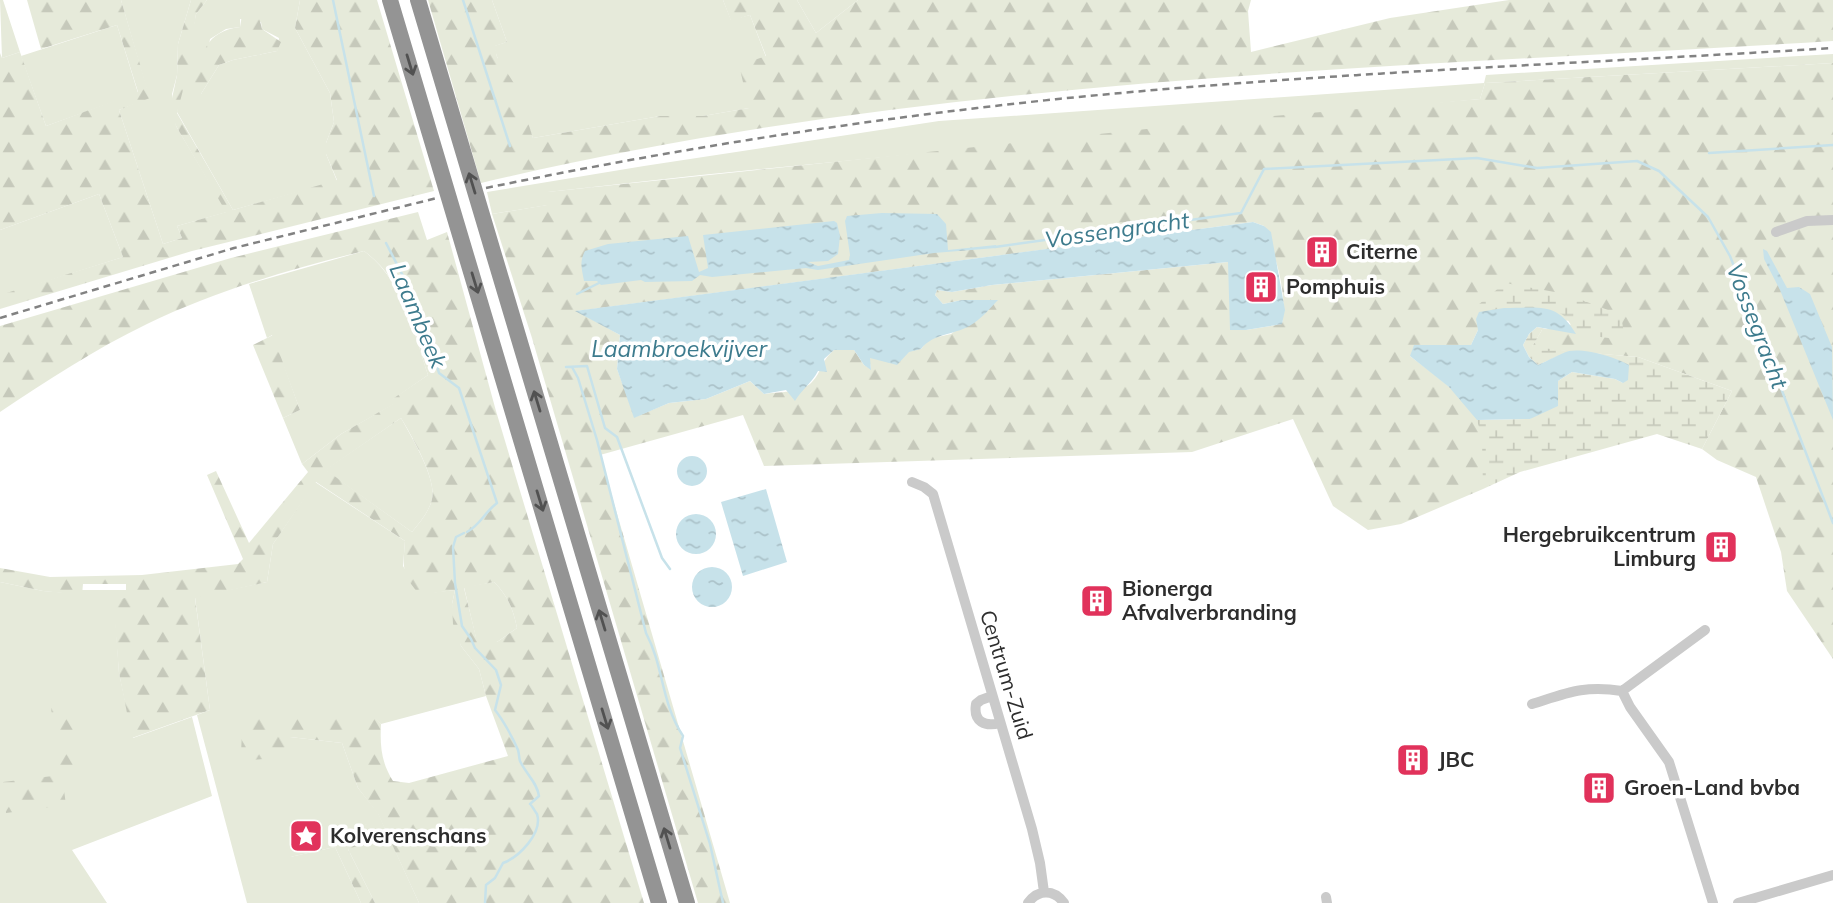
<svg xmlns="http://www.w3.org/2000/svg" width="1833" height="903" viewBox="0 0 1833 903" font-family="Mulish,sans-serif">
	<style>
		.grass { fill: #e6eada; fill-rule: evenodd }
		.forest { fill: url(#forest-firs); fill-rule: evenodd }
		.wetland { fill: url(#wetland-marsh) }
		.water { fill: url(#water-ripples) }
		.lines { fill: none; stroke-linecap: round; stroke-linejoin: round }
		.stream { stroke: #c7e2ea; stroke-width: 2.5 }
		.minor { stroke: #cacaca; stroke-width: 10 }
		.highway { stroke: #949494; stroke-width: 16 }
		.rail { stroke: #828282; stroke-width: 2.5; stroke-dasharray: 7 5; stroke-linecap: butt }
		.oneway { stroke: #515151 }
		.labels { text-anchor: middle; stroke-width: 7; stroke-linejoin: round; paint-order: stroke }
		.poi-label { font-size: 21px; font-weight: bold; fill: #2d2d2d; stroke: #fff; text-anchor: start }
		.street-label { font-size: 21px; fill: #2d2d2d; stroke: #fff }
		.water-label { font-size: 23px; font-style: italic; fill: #3d7b8d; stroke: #fff }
	</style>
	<defs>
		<pattern id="forest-firs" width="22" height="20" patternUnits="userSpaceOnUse" patternTransform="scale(1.75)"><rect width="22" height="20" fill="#e6eada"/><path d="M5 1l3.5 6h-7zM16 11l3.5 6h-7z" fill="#c6c9bb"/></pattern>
		<pattern id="wetland-marsh" width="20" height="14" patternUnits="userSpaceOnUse" patternTransform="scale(1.75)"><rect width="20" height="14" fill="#e6eada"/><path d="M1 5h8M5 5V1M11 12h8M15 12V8" fill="none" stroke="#c6c9bb"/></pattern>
		<pattern id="water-ripples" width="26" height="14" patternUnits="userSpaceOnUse" patternTransform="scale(1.75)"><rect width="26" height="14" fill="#c7e2ea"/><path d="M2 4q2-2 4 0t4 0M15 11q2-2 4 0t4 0" fill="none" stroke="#abc2c9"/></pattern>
	</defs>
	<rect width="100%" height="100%" fill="#fff"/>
	<!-- grass -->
	<path class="grass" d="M 0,0 L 3,0 L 20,52 L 2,58 Z
		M 121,0 L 191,0 L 178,44 L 177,75 L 172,94 L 176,126 L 227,212 L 177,226 L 182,238 L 163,244 L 119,110 L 149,97 Z
		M 207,0 L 300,0 L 295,28 L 330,93 L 334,122 L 326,143 L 326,154 L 337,181 L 233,210 L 177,112 L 196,14 ZM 240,19 L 261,22 L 262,29 L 279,38 L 277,51 L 233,60 L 219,65 L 201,94 L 210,39 L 226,29 L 240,27 Z
		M 492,0 L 723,0 L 731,20 L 750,15 L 766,57 L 749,108 L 703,116 L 660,116 L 533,138 C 523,107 501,76 494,46 L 507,42 Z
		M 797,0 L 858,0 L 816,33 Z
		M 117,25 L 138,93 L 46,126 L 21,56 Z
		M 1833,54 L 1833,63 L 1485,83 L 1480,99 L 701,175 L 548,192 L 548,205 L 492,214 L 487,192 L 644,166 L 939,121 L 1484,83 L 1486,75 Z
		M 99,194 L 123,257 L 0,296 L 0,230 Z
		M 364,251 C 404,281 413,330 428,375 L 392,400 L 394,404 L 341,434 L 302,464 L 283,418 L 300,410 L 272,335 L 267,338 L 249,284 Z
		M 401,418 C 411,436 437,479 432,499 C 429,512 420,522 412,532 L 325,470 Z
		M 315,482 L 405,541 L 403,566 L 420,594 L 455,590 L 452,604 L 461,646 L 479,669 L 486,696 L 381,724 L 373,717 L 290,737 L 342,743 L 358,788 L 378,813 L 419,903 L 375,903 L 348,849 L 367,824 L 290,857 L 335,847 L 361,903 L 247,903 L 197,715 L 210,710 L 195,597 L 267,582 L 273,544 Z
		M 0,582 L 43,591 L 82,594 L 82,590 L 126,590 L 126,598 L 114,600 L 119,673 L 133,738 L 192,717 L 212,796 L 72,850 L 107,903 L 0,903 Z
		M 494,582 C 508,596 513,609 517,628 L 497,642 L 476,638 L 464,587 Z"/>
	<!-- forest -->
	<path class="forest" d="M 27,0 L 121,0 L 150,98 L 119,110 L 163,244 L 182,238 L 177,226 L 226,212 L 176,126 L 170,108 L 177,75 L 178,44 L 191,0 L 207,0 L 196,14 L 188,71 L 177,113 L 233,210 L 337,180 L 326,154 L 326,143 L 334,122 L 330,93 L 295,28 L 300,0 L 377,0 L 434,191 L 192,251 L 0,309 L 0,295 L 123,257 L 99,194 L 0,230 L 0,53 L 2,58 L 20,52 L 46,126 L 138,92 L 117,25 L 41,49 Z
		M 428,0 L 492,0 L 507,42 L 495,46 L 497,57 L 517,88 L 533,138 L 660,116 L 703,116 L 749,108 L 739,65 L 766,56 L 750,15 L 731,21 L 723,0 L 797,0 L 816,33 L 858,0 L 1251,0 L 1248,11 L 1251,52 L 1390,18 L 1509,0 L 1833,0 L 1833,41 C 1381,69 923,77 481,183 Z
		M 253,14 L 259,17 L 262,29 L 281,42 L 277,51 L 233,60 L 219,65 L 201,94 L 194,83 C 203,53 204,32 240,27 L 242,15 Z
		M 1833,63 L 1833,659 L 1787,591 L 1781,552 L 1756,477 L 1717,460 L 1702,449 L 1732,391 L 1638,357 L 1531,348 L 1542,330 L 1620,315 L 1478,330 L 1471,345 L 1410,356 C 1433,374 1462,393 1477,419 C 1487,438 1483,468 1483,489 L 1401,524 L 1368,530 L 1333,506 L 1293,419 L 1192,452 L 764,466 L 743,415 L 600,455 L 730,903 L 698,903 L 532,338 L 492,214 L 547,205 L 547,192 L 1261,117 L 1480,99 L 1485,83 ZM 1253,222 L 1264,226 C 1275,256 1288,292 1282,324 L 1246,330 L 1228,262 L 992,285 L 952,292 L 937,290 L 935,295 L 943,304 L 962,300 L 997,300 L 951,334 L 929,339 L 921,349 L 869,358 L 871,369 L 864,365 L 854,350 L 834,350 C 820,362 822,372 812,382 C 802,393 778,392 764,394 L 750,381 L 706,399 L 669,403 L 635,417 L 617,369 L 620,335 L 577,311 Z
		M 418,212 L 427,240 L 447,232 L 496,411 L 644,903 L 419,903 L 378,814 L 358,788 L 342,743 L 290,737 L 291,752 L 277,758 L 249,760 L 241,754 L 242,731 L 247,716 L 374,717 L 381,724 C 380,746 381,762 393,781 L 409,783 L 508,756 L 486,696 L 479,669 L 461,646 L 453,624 L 452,604 L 455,590 L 420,595 C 401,574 403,567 405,541 L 316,482 L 273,544 L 267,582 L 195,598 L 210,710 L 132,738 L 119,673 L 113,599 L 126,598 L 126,584 L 83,584 L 82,595 L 43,591 L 0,582 L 0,568 L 50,577 L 142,575 L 238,564 L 243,559 L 207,475 L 216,471 L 249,543 L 308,472 L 302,464 L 341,434 L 393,404 L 391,400 L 428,375 C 413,330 404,280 364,251 C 290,269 215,291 147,324 C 95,349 48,380 0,412 L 0,326 L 231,258 ZM 401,418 C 411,435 437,479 432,499 C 429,512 420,522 412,532 L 326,470 ZM 494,582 C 508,596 513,609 517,628 L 497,642 L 489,631 L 476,637 L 464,588 Z
		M 273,335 L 300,410 L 283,418 L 253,345 Z
		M 70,705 L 81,772 L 62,775 L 66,805 L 6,813 L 3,782 L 61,775 L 51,708 Z
		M 367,824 L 375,840 L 348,849 L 375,903 L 361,903 L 335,847 L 290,857 L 280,837 Z"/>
	<!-- wetland -->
	<path class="wetland" d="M 1505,283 L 1566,294 L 1621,315 L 1625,340 L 1576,334 C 1573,328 1569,320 1563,315 C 1544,301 1502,308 1479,312 L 1476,319 L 1473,309 Z
		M 1537,327 L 1563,333 L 1542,330 L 1532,347 L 1570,351 L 1538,365 L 1529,357 L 1523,345 L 1529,334 Z
		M 1592,353 L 1638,357 L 1732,391 L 1702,449 L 1657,434 L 1520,472 L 1483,489 L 1482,438 L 1477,420 L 1530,419 L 1558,381 L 1572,372 L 1615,379 L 1623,383 L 1604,356 Z"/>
	<!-- water -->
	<path class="water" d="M 882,213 L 937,214 L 946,224 L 948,250 L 996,245 L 996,248 L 934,253 L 818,270 L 806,268 L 712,277 L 700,275 L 692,281 L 645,282 L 641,280 L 601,285 L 597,281 L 584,281 C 582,270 579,262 585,251 L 608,244 L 688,236 L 699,272 L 708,268 L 703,235 L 834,221 L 837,223 L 840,236 L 838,254 L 828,261 L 808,262 L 818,266 L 849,260 L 850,255 L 845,221 L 847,216 Z
		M 1253,222 L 1264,226 L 1271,232 L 1285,310 L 1282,324 L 1246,330 L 1230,330 L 1228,262 L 992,285 L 952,292 L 937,290 L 935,295 L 943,304 L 962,300 L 998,300 C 991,307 983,317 974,323 C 956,336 934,332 921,349 L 909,352 L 897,365 L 870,358 L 871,370 L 864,365 L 854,350 L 834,350 L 824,359 L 827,372 L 818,371 C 812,383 802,389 795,401 L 786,390 L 764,394 L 750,381 L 706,399 L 669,403 L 634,418 L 617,369 L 620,335 L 575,311 Z
		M 1763,249 L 1767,251 L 1787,288 L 1799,287 L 1810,294 L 1832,347 L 1833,420 L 1780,290 L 1764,259 Z
		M 1504,308 C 1539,308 1557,301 1576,334 L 1537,327 L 1529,334 L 1523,345 L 1529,357 L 1538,365 C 1548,361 1559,354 1569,351 C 1585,348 1616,357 1629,365 L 1628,380 L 1623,383 L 1615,379 L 1572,372 L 1558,381 L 1558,406 L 1530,419 L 1477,420 L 1449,387 L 1410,356 L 1414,345 L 1471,345 L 1478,330 L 1476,319 L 1479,312 Z
		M677 471a15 15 0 1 1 30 0a15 15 0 1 1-30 0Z
		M 766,489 L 787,562 L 743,576 L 721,502 Z
		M676 534a20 20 0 1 1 40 0a20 20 0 1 1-40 0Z
		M692 587a20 20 0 1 1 40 0a20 20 0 1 1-40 0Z"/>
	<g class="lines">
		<!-- stream -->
		<path class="stream" d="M 333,0 L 374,196
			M 463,0 L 510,146
			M 1709,153 L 1833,145
			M 386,243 L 419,307 L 439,373 L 459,388 L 497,503 C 483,514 481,524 467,532
			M 995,247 L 1241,213 L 1264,169 L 1477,158 L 1537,168 L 1637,161 L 1659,171 L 1708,217 L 1730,256 L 1833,523
			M 577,294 L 599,283
			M 566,367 L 587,366 L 605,428 L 617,437 L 662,558 L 670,569
			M 572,367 L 578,378 L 597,440 L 646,633 C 664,667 661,703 683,736 L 680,748 L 710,844 L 723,903
			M 464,533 L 456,537 L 453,547 L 455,583 L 462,626 L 471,639 L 475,648 L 496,670 L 501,685 L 495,710 C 503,720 513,738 518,750 C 519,753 519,758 520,761 C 526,774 537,782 539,796 L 530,804 C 531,804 536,813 537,814 C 543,833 519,857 503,863 L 495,878 L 486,885 L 485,903"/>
		<!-- minor -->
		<path class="minor" d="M 1776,232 L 1807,221 L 1833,220
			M 912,482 L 924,487 L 933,494 L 1032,829 L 1040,863 L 1044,892
			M 1622,691 L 1705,630
			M 992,696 L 981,700 L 976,704 C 973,722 985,727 1000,723
			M 1532,704 C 1567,693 1584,685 1622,691 L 1630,707 L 1669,762 L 1713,903
			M 1326,897 L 1327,903
			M 1028,903 C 1038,889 1054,889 1064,903
			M 1738,903 L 1833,875"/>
		<!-- highway -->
		<path class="highway" d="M 390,0 L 659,903
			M 418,0 L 687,903"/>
		<!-- rail -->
		<path class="rail" d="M 486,188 C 675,149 866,119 1058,99 C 1315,73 1575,64 1833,48
			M 0,318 L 234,248 L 437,198"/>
	</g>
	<!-- one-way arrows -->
	<defs><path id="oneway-shaft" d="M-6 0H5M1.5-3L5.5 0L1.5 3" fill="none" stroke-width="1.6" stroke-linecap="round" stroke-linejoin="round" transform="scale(1.75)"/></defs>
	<g class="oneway">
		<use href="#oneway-shaft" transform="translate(410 65) rotate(73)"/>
		<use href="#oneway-shaft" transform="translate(472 183) rotate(-107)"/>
		<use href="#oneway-shaft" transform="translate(475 283) rotate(73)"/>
		<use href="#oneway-shaft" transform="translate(537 401) rotate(-107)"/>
		<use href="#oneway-shaft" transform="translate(540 501) rotate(73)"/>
		<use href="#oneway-shaft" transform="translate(602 620) rotate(-107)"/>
		<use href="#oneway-shaft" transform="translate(605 719) rotate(73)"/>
		<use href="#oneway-shaft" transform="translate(667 838) rotate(-107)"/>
	</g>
	<!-- icons -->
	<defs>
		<symbol id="building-square" viewBox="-11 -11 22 22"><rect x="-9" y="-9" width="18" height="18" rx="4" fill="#e1325b" stroke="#fff"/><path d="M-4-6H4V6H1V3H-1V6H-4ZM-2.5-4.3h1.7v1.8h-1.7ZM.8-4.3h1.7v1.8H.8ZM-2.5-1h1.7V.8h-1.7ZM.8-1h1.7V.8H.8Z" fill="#fff"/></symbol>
		<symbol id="sight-square" viewBox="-11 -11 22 22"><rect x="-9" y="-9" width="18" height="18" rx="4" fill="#e1325b" stroke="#fff"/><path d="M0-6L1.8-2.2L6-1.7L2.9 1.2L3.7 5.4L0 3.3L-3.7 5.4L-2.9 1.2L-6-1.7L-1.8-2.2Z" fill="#fff"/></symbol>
	</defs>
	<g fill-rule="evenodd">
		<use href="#building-square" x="1303" y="233" width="38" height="38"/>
		<use href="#building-square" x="1242" y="268" width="38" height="38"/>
		<use href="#building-square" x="1702" y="528" width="38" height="38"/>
		<use href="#building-square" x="1078" y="582" width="38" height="38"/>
		<use href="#building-square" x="1394" y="741" width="38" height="38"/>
		<use href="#building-square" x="1580" y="769" width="38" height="38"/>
		<use href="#sight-square" x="287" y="817" width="38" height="38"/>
	</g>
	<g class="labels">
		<!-- poi labels -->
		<g class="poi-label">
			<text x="1346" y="259">Citerne</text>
			<text x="1286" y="294">Pomphuis</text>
			<text x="1696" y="542" text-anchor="end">Hergebruikcentrum<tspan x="1696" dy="24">Limburg</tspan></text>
			<text x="1122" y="596">Bionerga<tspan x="1122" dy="24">Afvalverbranding</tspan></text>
			<text x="1438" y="767">JBC</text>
			<text x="1624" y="795">Groen-Land bvba</text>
			<text x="330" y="843">Kolverenschans</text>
		</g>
		<!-- street labels -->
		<g class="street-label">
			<text transform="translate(1006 675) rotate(73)" y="7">Centrum-Zuid</text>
		</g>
		<!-- water labels -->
		<g class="water-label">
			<text transform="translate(1117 230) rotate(-8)" y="8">Vossengracht</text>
			<text transform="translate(418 316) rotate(67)" y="8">Laambeek</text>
			<text transform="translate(1757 326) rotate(69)" y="8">Vossegracht</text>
			<text x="679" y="357">Laambroekvijver</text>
		</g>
	</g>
</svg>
